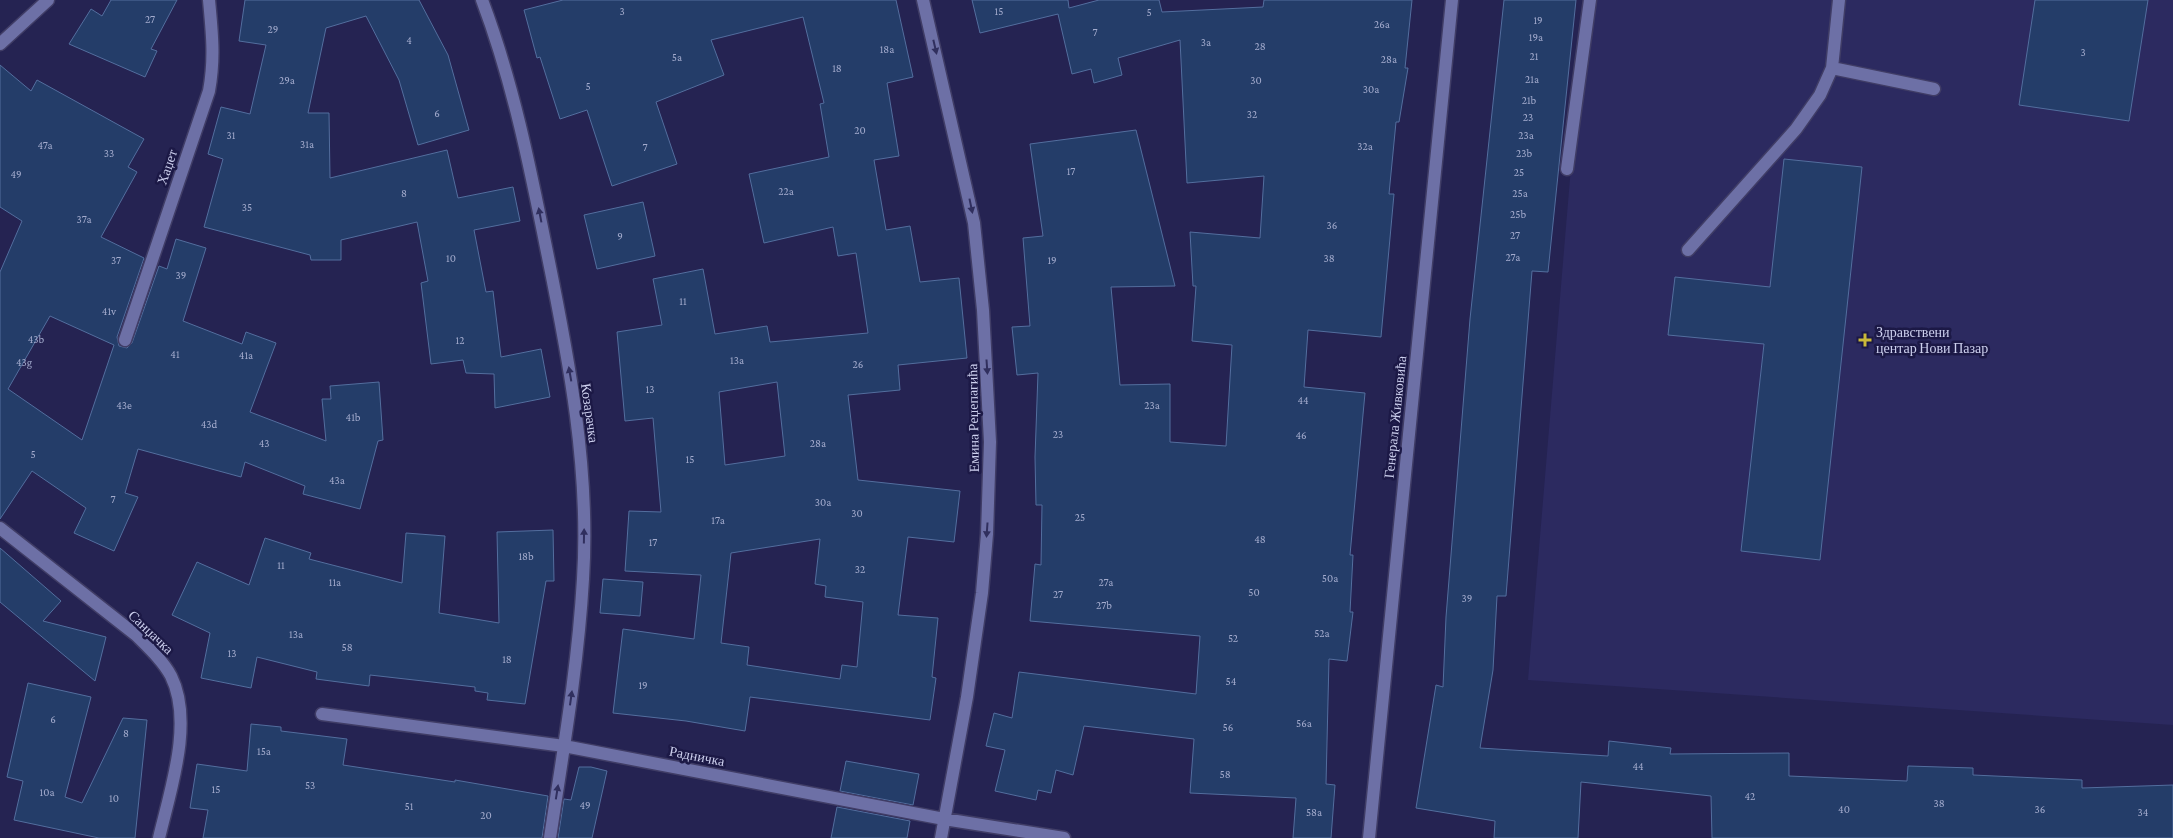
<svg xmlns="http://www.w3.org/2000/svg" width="2173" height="838" viewBox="0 0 2173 838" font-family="'Crimson Pro',serif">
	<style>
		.built { fill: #2c2a60 }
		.building { fill: #243d69; stroke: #536e9e; fill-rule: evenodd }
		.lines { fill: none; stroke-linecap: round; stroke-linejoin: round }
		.minor-casing { stroke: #403d66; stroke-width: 15 }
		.minor { stroke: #6d70a6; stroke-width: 12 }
		.oneway { fill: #302f5e }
		.poi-dot { fill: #cbba39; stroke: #1c1946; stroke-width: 2 }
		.labels { text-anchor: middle; stroke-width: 5; stroke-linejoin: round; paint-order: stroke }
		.number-label { font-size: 11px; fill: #a3abcd }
		.street-label { font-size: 14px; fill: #cdd0ee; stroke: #1c1946 }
		.poi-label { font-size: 14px; fill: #cdd0ee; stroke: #1c1946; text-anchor: start }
	</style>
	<rect width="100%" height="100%" fill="#252352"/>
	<!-- built -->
	<path class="built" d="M 1585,0 L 2173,0 L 2173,725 L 1528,680 Z"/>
	<!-- building -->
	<path class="building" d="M 111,0 L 177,0 L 151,49 L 157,51 L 145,77 L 69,44 L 91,9 L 102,16 Z
		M 245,0 L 419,0 L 448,55 L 469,130 L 418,145 L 399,80 L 366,16 L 326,28 L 308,113 L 329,113 L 330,178 L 447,150 L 458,198 L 513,187 L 520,221 L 474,230 L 486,292 L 493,291 L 501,357 L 541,349 L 550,397 L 495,408 L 494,374 L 466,373 L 463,360 L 431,364 L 421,283 L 428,281 L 417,222 L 341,240 L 341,260 L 311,260 L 310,255 L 204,227 L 223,159 L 208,154 L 221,107 L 250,114 L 266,45 L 239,41 Z
		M 563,0 L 896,0 L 913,77 L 887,83 L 899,156 L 874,160 L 886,230 L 910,226 L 920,282 L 959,278 L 967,358 L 898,365 L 900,390 L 848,395 L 858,480 L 960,491 L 954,542 L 908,537 L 898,615 L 938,618 L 932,677 L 936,678 L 930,720 L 750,697 L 745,731 L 686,721 L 613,713 L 623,629 L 694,639 L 701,575 L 625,571 L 629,511 L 661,512 L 653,418 L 625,421 L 617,332 L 662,325 L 653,279 L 703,269 L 715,334 L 767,326 L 770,342 L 868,333 L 856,253 L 838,256 L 833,227 L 764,243 L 749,174 L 829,157 L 820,104 L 824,103 L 803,17 L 711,40 L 724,75 L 656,102 L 677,164 L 612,186 L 587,110 L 560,119 L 540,57 L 537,58 L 524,10 ZM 777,382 L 785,456 L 725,465 L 719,392 ZM 820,539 L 815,584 L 826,586 L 825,597 L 863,602 L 857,667 L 842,665 L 840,679 L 747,665 L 749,647 L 721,643 L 731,553 Z
		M 972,0 L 1068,0 L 1069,8 L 1099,0 L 1159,0 L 1162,12 L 1263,7 L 1264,0 L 1412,0 L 1405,68 L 1408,68 L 1399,122 L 1396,122 L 1389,194 L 1394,194 L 1381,337 L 1308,330 L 1304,387 L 1365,393 L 1350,555 L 1353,555 L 1350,612 L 1353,612 L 1347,661 L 1329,659 L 1326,784 L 1335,785 L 1331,838 L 1293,838 L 1296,798 L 1190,793 L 1194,739 L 1084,726 L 1073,775 L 1056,770 L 1051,793 L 1038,790 L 1036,800 L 995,791 L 1005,750 L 986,746 L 994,713 L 1012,718 L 1019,672 L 1196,694 L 1200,636 L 1030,621 L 1035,564 L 1041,565 L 1042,505 L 1036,505 L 1035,457 L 1038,373 L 1017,375 L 1012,327 L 1030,326 L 1023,238 L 1043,236 L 1030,144 L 1136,130 L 1175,286 L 1111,287 L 1120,385 L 1170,384 L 1170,442 L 1226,446 L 1232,345 L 1192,341 L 1196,286 L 1193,286 L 1190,232 L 1260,238 L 1264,176 L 1187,183 L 1180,40 L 1118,58 L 1122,75 L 1094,83 L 1091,69 L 1072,74 L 1058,14 L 980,33 Z
		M 1504,0 L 1576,0 L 1548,272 L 1532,271 L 1506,596 L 1497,596 L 1493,670 L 1480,748 L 1608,756 L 1609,741 L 1671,748 L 1670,754 L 1789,753 L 1789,776 L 1907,781 L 1908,766 L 1973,768 L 1973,775 L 2082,780 L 2082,788 L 2173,785 L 2173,838 L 1712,838 L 1711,796 L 1581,782 L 1578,838 L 1494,838 L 1495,821 L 1416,808 L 1436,685 L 1443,687 L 1446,617 L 1470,319 Z
		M 2035,0 L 2148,0 L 2129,121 L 2019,105 Z
		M 0,65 L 31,91 L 37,80 L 144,139 L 128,167 L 137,172 L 101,237 L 144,258 L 117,337 L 119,346 L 127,348 L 132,343 L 159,266 L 167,269 L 176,239 L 206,248 L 183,321 L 242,344 L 246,332 L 276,343 L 250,412 L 326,441 L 322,399 L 331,399 L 330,386 L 379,382 L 383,440 L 378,441 L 360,509 L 303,494 L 305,486 L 245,462 L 241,477 L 138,449 L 125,493 L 138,497 L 114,551 L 74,533 L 86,508 L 32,471 L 0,519 L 0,272 L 22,221 L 0,207 ZM 50,316 L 114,345 L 82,440 L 8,389 Z
		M 1784,159 L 1862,167 L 1820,560 L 1741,551 L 1764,344 L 1668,335 L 1675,277 L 1770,287 Z
		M 643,202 L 655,256 L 597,269 L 584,215 Z
		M 553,530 L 554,581 L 546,581 L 525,704 L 487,700 L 488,693 L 475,691 L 475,687 L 432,682 L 370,675 L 369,686 L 316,679 L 317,672 L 257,657 L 251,688 L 201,678 L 210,633 L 172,615 L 197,562 L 249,585 L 265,538 L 311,553 L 309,559 L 402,583 L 406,533 L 445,536 L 439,613 L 499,623 L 497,532 Z
		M 0,548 L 61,601 L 43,621 L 106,637 L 95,681 L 0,602 Z
		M 603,579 L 643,582 L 640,616 L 600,613 Z
		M 28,683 L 91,697 L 65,797 L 82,803 L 123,718 L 147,720 L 135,838 L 99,838 L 14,820 L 23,781 L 7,777 Z
		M 251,724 L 281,727 L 281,731 L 347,739 L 343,765 L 455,782 L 455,780 L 548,796 L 542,838 L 203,838 L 208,810 L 190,808 L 197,764 L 247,771 Z
		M 846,761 L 919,774 L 913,805 L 840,791 Z
		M 579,767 L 591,767 L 607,771 L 592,838 L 558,838 L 564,799 L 571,800 Z
		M 837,807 L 910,821 L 907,838 L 831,838 Z"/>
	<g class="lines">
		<defs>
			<path id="minor" d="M 482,0 C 513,82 530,167 547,252 C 569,360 590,469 583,579 C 578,666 563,752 550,838
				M 923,0 L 974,223 L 983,310 L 990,442 L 987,534 L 982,593 L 967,697 L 941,838
				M 0,44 L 48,0
				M 1832,68 L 1934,89
				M 1567,169 L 1590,0
				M 1688,250 L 1796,129 L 1820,95 L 1832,68 L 1839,0
				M 125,340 L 209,91 C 215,58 212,33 209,0
				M 0,528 L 136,635 C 149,648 163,661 171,676 C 194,722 170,791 159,838
				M 322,714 L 564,746 L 944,819 L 1064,838
				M 1369,838 L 1452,0"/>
		</defs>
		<!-- minor casing -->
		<use href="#minor" class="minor-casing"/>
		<!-- minor -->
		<use href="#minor" class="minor"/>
	</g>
	<!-- one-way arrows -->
	<defs><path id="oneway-solid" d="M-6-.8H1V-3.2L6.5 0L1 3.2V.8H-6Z" transform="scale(1.25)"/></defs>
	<g class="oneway">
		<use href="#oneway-solid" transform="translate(935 47) rotate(77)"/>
		<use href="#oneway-solid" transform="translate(971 206) rotate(78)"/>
		<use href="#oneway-solid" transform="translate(540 215) rotate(-101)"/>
		<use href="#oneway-solid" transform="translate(987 367) rotate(86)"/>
		<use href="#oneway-solid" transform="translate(570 374) rotate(-100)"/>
		<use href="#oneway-solid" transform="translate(987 530) rotate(94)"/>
		<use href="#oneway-solid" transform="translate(584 536) rotate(-89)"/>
		<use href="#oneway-solid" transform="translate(571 698) rotate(-82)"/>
		<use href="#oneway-solid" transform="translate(557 792) rotate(-81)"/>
	</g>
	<!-- markers -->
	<path class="poi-dot" d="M1862.5 332.5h5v5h5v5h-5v5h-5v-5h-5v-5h5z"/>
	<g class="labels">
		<!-- number labels -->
		<g class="number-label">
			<text x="622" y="15">3</text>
			<text x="999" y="15">15</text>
			<text x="1149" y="16">5</text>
			<text x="150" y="23">27</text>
			<text x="1538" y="24">19</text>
			<text x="1382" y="28">26a</text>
			<text x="273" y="33">29</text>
			<text x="1095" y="36">7</text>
			<text x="1536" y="41">19a</text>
			<text x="409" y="44">4</text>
			<text x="1206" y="46">3a</text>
			<text x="1260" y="50">28</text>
			<text x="887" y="53">18a</text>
			<text x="2083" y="56">3</text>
			<text x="1534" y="60">21</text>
			<text x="677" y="61">5a</text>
			<text x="1389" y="63">28a</text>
			<text x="837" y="72">18</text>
			<text x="1532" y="83">21a</text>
			<text x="287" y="84">29a</text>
			<text x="1256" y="84">30</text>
			<text x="588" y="90">5</text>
			<text x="1371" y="93">30a</text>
			<text x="1529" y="104">21b</text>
			<text x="437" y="117">6</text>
			<text x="1252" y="118">32</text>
			<text x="1528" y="121">23</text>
			<text x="860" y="134">20</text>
			<text x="231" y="139">31</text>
			<text x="1526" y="139">23a</text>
			<text x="307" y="148">31a</text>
			<text x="45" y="149">47a</text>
			<text x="1365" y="150">32a</text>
			<text x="645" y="151">7</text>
			<text x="109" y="157">33</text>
			<text x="1524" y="157">23b</text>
			<text x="1071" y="175">17</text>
			<text x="1519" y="176">25</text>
			<text x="16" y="178">49</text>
			<text x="786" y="195">22a</text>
			<text x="404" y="197">8</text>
			<text x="1520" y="197">25a</text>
			<text x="247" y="211">35</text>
			<text x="1518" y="218">25b</text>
			<text x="84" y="223">37a</text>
			<text x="1332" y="229">36</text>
			<text x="1515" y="239">27</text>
			<text x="620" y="240">9</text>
			<text x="1513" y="261">27a</text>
			<text x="451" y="262">10</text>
			<text x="1329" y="262">38</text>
			<text x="116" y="264">37</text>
			<text x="1052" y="264">19</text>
			<text x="181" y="279">39</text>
			<text x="683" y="305">11</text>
			<text x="109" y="315">41v</text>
			<text x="36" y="343">43b</text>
			<text x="460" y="344">12</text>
			<text x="175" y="358">41</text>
			<text x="246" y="359">41a</text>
			<text x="737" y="364">13a</text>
			<text x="24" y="366">43g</text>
			<text x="858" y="368">26</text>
			<text x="650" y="393">13</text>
			<text x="1303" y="404">44</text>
			<text x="124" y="409">43e</text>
			<text x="1152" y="409">23a</text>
			<text x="353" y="421">41b</text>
			<text x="209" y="428">43d</text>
			<text x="1058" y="438">23</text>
			<text x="1301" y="439">46</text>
			<text x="264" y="447">43</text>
			<text x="818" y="447">28a</text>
			<text x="33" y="458">5</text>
			<text x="690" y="463">15</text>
			<text x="337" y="484">43a</text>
			<text x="113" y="503">7</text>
			<text x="823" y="506">30a</text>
			<text x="857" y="517">30</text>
			<text x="1080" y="521">25</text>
			<text x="718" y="524">17a</text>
			<text x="1260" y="543">48</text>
			<text x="653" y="546">17</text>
			<text x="526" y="560">18b</text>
			<text x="281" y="569">11</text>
			<text x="860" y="573">32</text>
			<text x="1330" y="582">50a</text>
			<text x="335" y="586">11a</text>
			<text x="1106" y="586">27a</text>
			<text x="1254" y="596">50</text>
			<text x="1058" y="598">27</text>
			<text x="1467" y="602">39</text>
			<text x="1104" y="609">27b</text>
			<text x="1322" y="637">52a</text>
			<text x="296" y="638">13a</text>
			<text x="1233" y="642">52</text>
			<text x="347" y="651">58</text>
			<text x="232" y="657">13</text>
			<text x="507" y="663">18</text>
			<text x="1231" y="685">54</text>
			<text x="643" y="689">19</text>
			<text x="53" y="723">6</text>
			<text x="1304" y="727">56a</text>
			<text x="1228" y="731">56</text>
			<text x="126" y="737">8</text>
			<text x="264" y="755">15a</text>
			<text x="1638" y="770">44</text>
			<text x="1225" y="778">58</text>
			<text x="310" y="789">53</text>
			<text x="216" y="793">15</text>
			<text x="47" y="796">10a</text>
			<text x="1750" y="800">42</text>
			<text x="114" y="802">10</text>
			<text x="1939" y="807">38</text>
			<text x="585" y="809">49</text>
			<text x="409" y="810">51</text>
			<text x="1844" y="813">40</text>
			<text x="2040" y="813">36</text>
			<text x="1314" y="816">58a</text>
			<text x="2143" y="816">34</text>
			<text x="486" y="819">20</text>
		</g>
		<!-- street labels -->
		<g class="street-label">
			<text transform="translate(167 167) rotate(-71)" y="5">Хаџет</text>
			<text transform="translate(590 413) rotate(82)" y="5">Козарачка</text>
			<text transform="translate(1395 417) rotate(-84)" y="5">Генерала Живковића</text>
			<text transform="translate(973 418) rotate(-91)" y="5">Емина Реџепагића</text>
			<text transform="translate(151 632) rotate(44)" y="5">Санџачка</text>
			<text transform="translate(697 756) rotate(11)" y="5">Радничка</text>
		</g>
		<!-- poi labels -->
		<g class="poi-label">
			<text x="1876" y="337">Здравствени<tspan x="1876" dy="16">центар Нови Пазар</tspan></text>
		</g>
	</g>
</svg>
